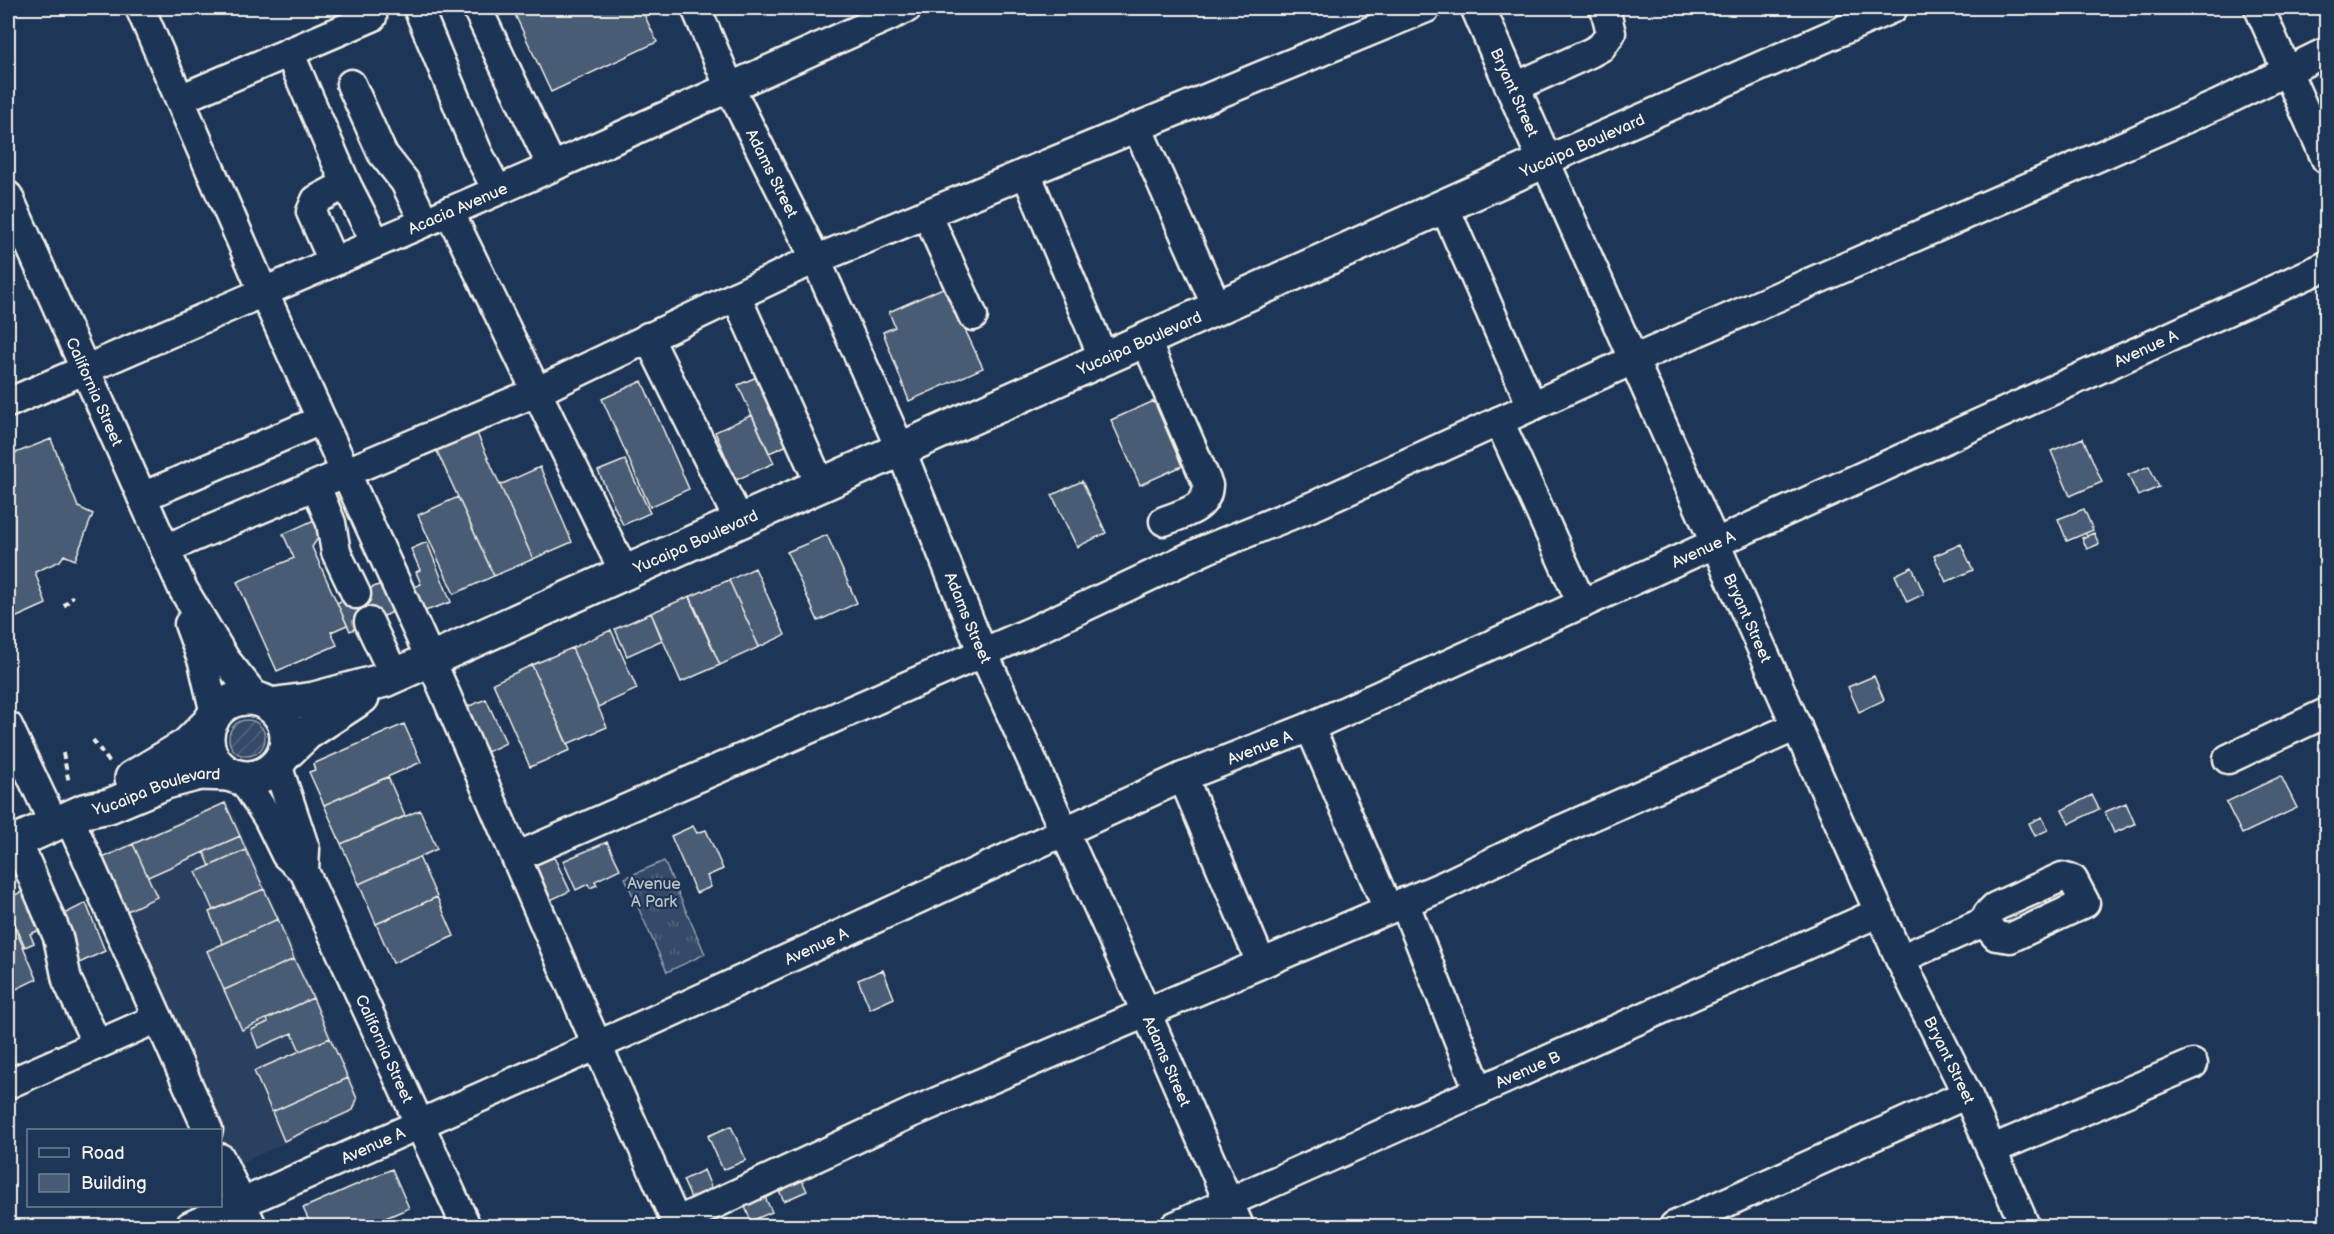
<svg xmlns="http://www.w3.org/2000/svg" width="2334" height="1234" viewBox="0 0 2334 1234" font-family="'Balsamiq Sans',sans-serif">
	<style>
		.built { fill: #2a4060 }
		.park { fill: url(#park-tufts); stroke: #949ea8; stroke-width: 1.5 }
		.garden { fill: url(#garden-furrows); stroke: #949ea8; stroke-width: 1.5 }
		.building { fill: #485b74; stroke: #f4f1e8; stroke-width: 1.5 }
		.lines { fill: none; stroke-linecap: round; stroke-linejoin: round }
		.minor-casing { stroke: #f4f1e8; stroke-width: 33 }
		.major-casing { stroke: #f4f1e8; stroke-width: 38 }
		.path { stroke: #f4f1e8; stroke-width: 4; stroke-dasharray: 6 4.5; stroke-linecap: butt }
		.minor { stroke: #1d3557; stroke-width: 28 }
		.major { stroke: #1d3557; stroke-width: 33 }
		.labels { text-anchor: middle; stroke-width: 4.5; stroke-linejoin: round; paint-order: stroke }
		.street-label { font-size: 16px; fill: #f4f1e8; stroke: #1d3557 }
		.park-label { font-size: 16px; fill: #bbbfc1; stroke: #1d3557 }
	</style>
	<defs>
		<pattern id="park-tufts" width="24" height="20" patternUnits="userSpaceOnUse" patternTransform="scale(1.5)"><rect width="24" height="20" fill="#354a67"/><path d="M3 7l-1-3M5 7V3M7 7l1-3M15 17l-1-3M17 17v-4M19 17l1-3" fill="none" stroke="#53657d"/></pattern>
		<pattern id="garden-furrows" width="10" height="10" patternUnits="userSpaceOnUse" patternTransform="scale(1.5)"><rect width="10" height="10" fill="#354a67"/><path d="M-1 1l2-2M0 10L10 0M9 11l2-2" fill="none" stroke="#53657d"/></pattern>
	</defs>
	<rect width="100%" height="100%" fill="#1d3557"/>
	<filter id="ink" filterUnits="userSpaceOnUse"><feTurbulence type="fractalNoise" baseFrequency=".0167" numOctaves="2"/><feDisplacementMap in="SourceGraphic" scale="12" xChannelSelector="R" yChannelSelector="G"/><feConvolveMatrix kernelMatrix="1 2 1 2 8 2 1 2 1" color-interpolation-filters="sRGB"/></filter>
	<g filter="url(#ink)">
		<!-- built -->
		<path class="built" d="M 225,801 L 228,802 L 360,1098 L 355,1112 L 232,1167 L 221,1141 L 220,1130 L 94,858 Z"/>
		<!-- park -->
		<path class="park" d="M 664,861 L 705,954 L 667,972 L 625,878 Z"/>
		<!-- garden -->
		<path class="garden" d="M229 738a18 18 0 1 1 36 0a18 18 0 1 1-36 0Z"/>
		<!-- building -->
		<path class="building" d="M 512,8 L 641,8 L 657,42 L 551,92 Z
			M 945,287 L 983,368 L 909,401 L 883,332 L 895,327 L 889,312 Z
			M 759,376 L 790,444 L 769,453 L 738,385 Z
			M 642,381 L 689,489 L 650,507 L 602,399 Z
			M 1154,401 L 1182,466 L 1140,485 L 1111,420 Z
			M 752,415 L 774,463 L 736,480 L 715,432 Z
			M 476,431 L 533,559 L 494,576 L 436,449 Z
			M 2083,438 L 2102,482 L 2070,496 L 2051,451 Z
			M 51,439 L 78,507 L 93,514 L 75,560 L 64,555 L 60,561 L 35,572 L 46,604 L 8,621 L 8,456 Z
			M 625,460 L 650,513 L 623,525 L 598,471 Z
			M 2149,466 L 2159,487 L 2138,496 L 2128,475 Z
			M 540,467 L 572,542 L 533,559 L 500,485 Z
			M 1082,481 L 1106,533 L 1077,547 L 1052,495 Z
			M 458,497 L 494,576 L 454,594 L 418,515 Z
			M 2084,509 L 2093,530 L 2067,541 L 2058,519 Z
			M 314,520 L 320,535 L 312,547 L 347,625 L 331,632 L 337,645 L 277,671 L 237,582 L 294,558 L 283,534 Z
			M 2094,533 L 2099,544 L 2087,549 L 2082,538 Z
			M 827,535 L 857,603 L 818,621 L 787,552 Z
			M 427,542 L 451,602 L 422,612 L 412,588 L 421,584 L 416,572 L 420,570 L 411,549 Z
			M 1961,544 L 1973,570 L 1946,582 L 1934,556 Z
			M 1912,567 L 1924,594 L 1907,602 L 1895,575 Z
			M 755,568 L 785,635 L 759,647 L 729,580 Z
			M 729,580 L 759,647 L 720,665 L 689,597 Z
			M 383,583 L 395,611 L 350,631 L 337,603 Z
			M 690,596 L 720,665 L 681,682 L 651,613 Z
			M 651,613 L 662,640 L 627,656 L 615,629 Z
			M 611,630 L 637,689 L 598,707 L 572,648 Z
			M 572,648 L 607,727 L 567,744 L 532,665 Z
			M 532,665 L 570,750 L 530,767 L 493,683 Z
			M 1874,676 L 1884,700 L 1859,712 L 1848,687 Z
			M 486,699 L 506,743 L 481,755 L 460,710 Z
			M 404,724 L 421,762 L 324,805 L 309,772 L 315,770 L 313,764 Z
			M 2281,776 L 2297,808 L 2242,834 L 2226,802 Z
			M 388,777 L 405,816 L 341,844 L 324,805 Z
			M 2092,795 L 2099,809 L 2069,824 L 2062,810 Z
			M 225,803 L 240,836 L 148,877 L 133,844 Z
			M 2126,803 L 2135,824 L 2114,833 L 2105,812 Z
			M 420,810 L 437,849 L 359,884 L 341,844 Z
			M 2042,817 L 2048,830 L 2035,836 L 2029,823 Z
			M 693,826 L 697,833 L 706,830 L 723,869 L 707,876 L 711,887 L 696,893 L 671,836 Z
			M 240,836 L 246,850 L 210,866 L 204,852 Z
			M 607,842 L 620,869 L 595,881 L 597,885 L 590,888 L 588,884 L 576,890 L 563,861 Z
			M 133,844 L 157,897 L 123,913 L 98,860 Z
			M 246,850 L 264,889 L 213,910 L 196,872 Z
			M 419,857 L 437,897 L 376,924 L 359,884 Z
			M 554,857 L 570,891 L 544,903 L 529,868 Z
			M 28,889 L 45,928 L 30,934 L 34,943 L 25,947 L 8,907 L 8,898 Z
			M 264,889 L 278,919 L 223,944 L 209,912 Z
			M 437,897 L 454,936 L 393,963 L 376,924 Z
			M 86,903 L 105,951 L 77,964 L 56,918 Z
			M 8,912 L 37,979 L 8,993 Z
			M 278,919 L 294,959 L 224,990 L 207,951 Z
			M 294,959 L 313,998 L 242,1030 L 224,990 Z
			M 883,970 L 894,998 L 870,1009 L 858,980 Z
			M 313,998 L 330,1038 L 300,1051 L 292,1033 L 258,1048 L 251,1030 L 268,1022 L 267,1019 Z
			M 330,1038 L 348,1078 L 272,1112 L 254,1071 Z
			M 348,1078 L 357,1099 L 353,1110 L 284,1141 L 272,1112 Z
			M 731,1126 L 746,1160 L 723,1170 L 708,1136 Z
			M 392,1169 L 409,1208 L 367,1226 L 307,1226 L 311,1225 L 303,1208 Z
			M 704,1170 L 712,1189 L 691,1198 L 683,1180 Z
			M 799,1174 L 807,1191 L 784,1201 L 776,1184 Z
			M 763,1193 L 772,1212 L 751,1221 L 743,1202 Z
			M 727,1219 L 730,1226 L 716,1226 L 715,1225 Z"/>
		<g class="lines">
			<defs>
				<g id="minor">
					<path d="M 140,8 L 263,291 L 430,658 L 586,1020 L 678,1226"/>
					<path d="M 418,8 L 477,151 L 497,190"/>
					<path d="M 477,8 L 552,167"/>
					<path id="s1" d="M 696,8 L 729,86 L 816,260 L 900,448 L 973,630 L 1146,1012 L 1239,1226"/>
					<path id="s2" d="M 1893,8 L 1545,161 L 1900,959 L 1967,1094 L 2025,1226"/>
					<path d="M 2259,8 L 2326,159"/>
					<path d="M 289,52 L 346,184 L 375,241"/>
					<path d="M 351,84 L 382,153 L 405,182 L 424,221"/>
					<path d="M 1513,88 L 1590,53 L 1601,47 L 1611,33 L 1605,8"/>
					<path d="M 180,99 L 372,17"/>
					<path d="M 1137,127 L 1217,307"/>
					<path d="M 1026,173 L 1103,357"/>
					<path id="s3" d="M 8,196 L 183,589 L 225,659 L 257,699"/>
					<path d="M 1444,206 L 1532,406"/>
					<path d="M 449,211 L 624,572"/>
					<path d="M 927,214 L 973,316"/>
					<path d="M 333,261 L 311,212 L 316,200 L 346,184"/>
					<path d="M 736,296 L 820,484"/>
					<path d="M 648,337 L 739,521"/>
					<path d="M 1145,339 L 1208,485 C 1207,510 1184,513 1164,521"/>
					<path id="s4" d="M 8,403 L 552,167 L 907,8"/>
					<path d="M 1499,421 L 1582,604"/>
					<path d="M 316,486 L 331,523 L 336,552 L 356,594"/>
					<path d="M 142,497 L 321,420"/>
					<path d="M 165,549 L 536,392 L 793,269 L 1426,8"/>
					<path d="M 369,622 L 394,675"/>
					<path d="M 189,624 L 203,662 L 215,714"/>
					<path d="M 8,726 L 54,824"/>
					<path d="M 1310,727 L 1388,909"/>
					<path d="M 2228,759 L 2326,713"/>
					<path d="M 277,765 L 305,849 L 304,871"/>
					<path d="M 1183,777 L 1261,963"/>
					<path id="s5" d="M 242,778 L 268,818 L 286,855 L 304,871 L 466,1226"/>
					<path d="M 69,818 L 208,1130"/>
					<path d="M 17,841 L 58,937 L 67,980 L 97,1044"/>
					<path d="M 516,857 L 1035,630 L 1207,549 L 1318,504 L 1635,359 L 2219,104 L 2326,52"/>
					<path d="M 1404,902 L 1479,1091"/>
					<path d="M 1900,959 L 1984,922 L 1988,914 L 1995,907 L 2062,877 L 2073,880 L 2085,903 L 2010,938 L 1996,936 L 1984,922"/>
					<path d="M 8,1084 L 158,1018"/>
					<path d="M 1991,1150 L 2193,1064"/>
					<path d="M 220,1158 L 252,1226"/>
					<path d="M 676,1222 L 911,1113 L 1441,887 L 1547,836 L 1797,726"/>
					<path id="s6" d="M 190,1226 L 652,1021 L 1183,777 L 1310,727 L 2326,266"/>
					<path id="s7" d="M 1175,1226 L 1880,912"/>
					<path d="M 1674,1226 L 1967,1094"/>
				</g>
				<g id="major">
					<circle cx="247" cy="738" r="40"/>
					<path id="s8" d="M 270,705 L 314,699 L 385,680 L 1545,161 L 1478,8"/>
					<path d="M 285,754 L 307,733 L 362,697"/>
					<path d="M 132,778 L 187,745 L 212,720"/>
					<path id="s9" d="M 8,845 L 84,811 L 109,806 L 166,782 L 200,773 L 229,774"/>
				</g>
			</defs>
			<!-- minor casing -->
			<use href="#minor" class="minor-casing"/>
			<!-- major casing -->
			<use href="#major" class="major-casing"/>
			<!-- path -->
			<path class="path" d="M 64,606 L 73,596
				M 93,740 L 110,763
				M 63,753 L 69,783"/>
			<!-- minor -->
			<use href="#minor" class="minor"/>
			<!-- major -->
			<use href="#major" class="major"/>
		</g>
	</g>
	<g class="labels">
		<!-- street labels -->
		<g class="street-label">
			<text transform="translate(1515 92) rotate(66)" y="6">Bryant Street</text>
			<text transform="translate(1582 145) rotate(-24)" y="6">Yucaipa Boulevard</text>
			<text dy="6" stroke="none"><textPath href="#s1" startOffset="182">Adams Street</textPath></text>
			<text dy="6" stroke="none"><textPath href="#s4" startOffset="490">Acacia Avenue</textPath></text>
			<text dy="6" stroke="none"><textPath href="#s8" startOffset="944">Yucaipa Boulevard</textPath></text>
			<text dy="6" stroke="none"><textPath href="#s6" startOffset="2144">Avenue A</textPath></text>
			<text dy="6" stroke="none"><textPath href="#s3" startOffset="214">California Street</textPath></text>
			<text dy="6" stroke="none"><textPath href="#s8" startOffset="458">Yucaipa Boulevard</textPath></text>
			<text dy="6" stroke="none"><textPath href="#s6" startOffset="1658">Avenue A</textPath></text>
			<text dy="6" stroke="none"><textPath href="#s1" startOffset="668">Adams Street</textPath></text>
			<text dy="6" stroke="none"><textPath href="#s2" startOffset="880">Bryant Street</textPath></text>
			<text dy="6" stroke="none"><textPath href="#s6" startOffset="1172">Avenue A</textPath></text>
			<text dy="6" stroke="none"><textPath href="#s9" startOffset="159">Yucaipa Boulevard</textPath></text>
			<text dy="6" stroke="none"><textPath href="#s6" startOffset="686">Avenue A</textPath></text>
			<text dy="6" stroke="none"><textPath href="#s5" startOffset="308">California Street</textPath></text>
			<text dy="6" stroke="none"><textPath href="#s1" startOffset="1154">Adams Street</textPath></text>
			<text dy="6" stroke="none"><textPath href="#s2" startOffset="1366">Bryant Street</textPath></text>
			<text dy="6" stroke="none"><textPath href="#s7" startOffset="386">Avenue B</textPath></text>
			<text dy="6" stroke="none"><textPath href="#s6" startOffset="200">Avenue A</textPath></text>
		</g>
		<!-- park labels -->
		<g class="park-label">
			<text x="654" y="889">Avenue<tspan x="654" dy="18">A Park</tspan></text>
		</g>
	</g>
	<!-- margin -->
	<rect width="2334" height="1234" fill="none" stroke="#1d3557" stroke-width="30"/>
	<rect x="15" y="15" width="2304" height="1204" fill="none" stroke="#f4f1e8" stroke-width="2" filter="url(#ink)"/>
	<!-- legend -->
	<rect x="27" y="1129" width="195" height="78" fill="#1d3557" stroke="#738091" stroke-width="1.5"/>
	<rect x="39" y="1148" width="30" height="9" fill="#1d3557" stroke="#738091" stroke-width="1.5"/>
	<text x="81" y="1159" font-size="18" fill="#f4f1e8">Road</text>
	<rect x="39" y="1174" width="30" height="18" fill="#485b74" stroke="#738091" stroke-width="1.5"/>
	<text x="81" y="1189" font-size="18" fill="#f4f1e8">Building</text>
</svg>
